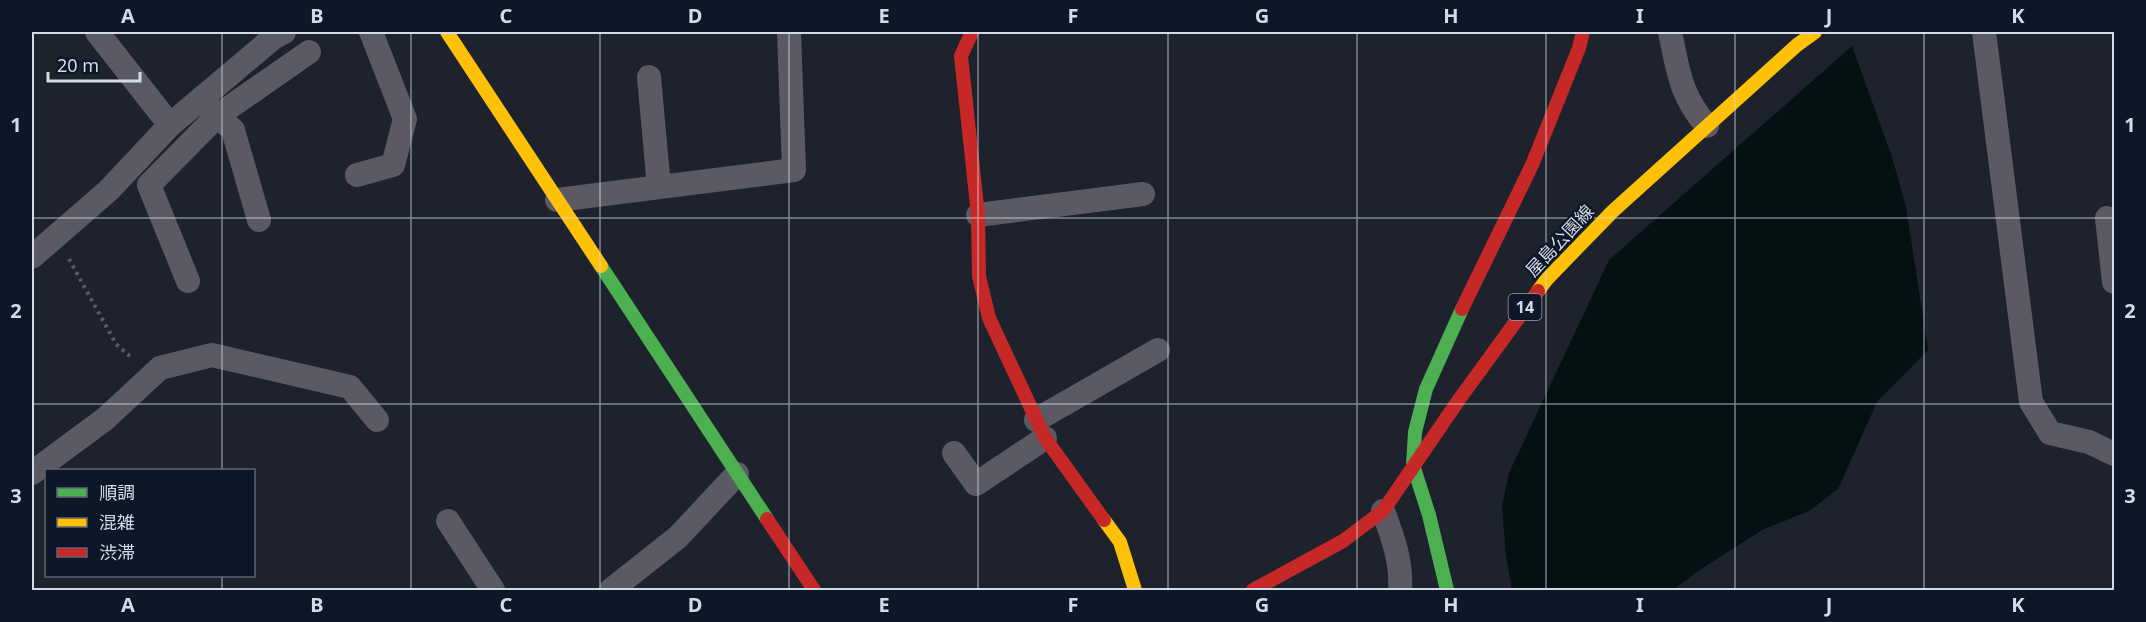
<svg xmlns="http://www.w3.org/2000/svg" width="2146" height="622" viewBox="0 0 2146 622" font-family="'Noto Sans','Noto Sans JP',sans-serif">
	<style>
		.water { fill: #041012 }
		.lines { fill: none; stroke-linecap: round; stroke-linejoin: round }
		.path { stroke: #5a5c65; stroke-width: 4; stroke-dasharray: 3 4.5; stroke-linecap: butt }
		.street { stroke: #5b5a64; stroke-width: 24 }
		.fast { stroke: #4caf50; stroke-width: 14 }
		.slow { stroke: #ffc107; stroke-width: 14 }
		.jam { stroke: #c62828; stroke-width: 14 }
		.grid { fill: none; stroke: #d4dbe8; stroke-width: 1.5; stroke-opacity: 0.55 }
		.labels { text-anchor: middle; stroke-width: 4.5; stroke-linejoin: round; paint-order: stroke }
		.shield { fill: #0e1728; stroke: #99a0ae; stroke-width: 1.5 }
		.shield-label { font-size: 16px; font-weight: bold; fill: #d4dbe8 }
		.street-label { font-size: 18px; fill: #d4dbe8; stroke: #0e1728 }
		.neatline { fill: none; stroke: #d4dbe8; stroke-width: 2 }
		.grid-label { font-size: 20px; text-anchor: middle; font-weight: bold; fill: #d4dbe8 }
	</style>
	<rect width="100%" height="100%" fill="#1d222c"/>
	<!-- water -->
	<path class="water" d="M 1852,46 L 1892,157 L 1906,207 L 1928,350 L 1877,402 L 1838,489 L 1809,511 L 1764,529 L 1701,569 L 1673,590 L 1512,590 L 1506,556 L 1502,506 L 1509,473 L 1609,260 Z"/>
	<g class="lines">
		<!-- path -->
		<path class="path" d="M 69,259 L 116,344 L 132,358"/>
		<!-- street -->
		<path class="street" d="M 1670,32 C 1678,70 1680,95 1707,126
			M 1984,32 L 2031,402 L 2050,433 L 2089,442 L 2114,454
			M 649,77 L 659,187
			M 170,125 L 273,38 L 284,32
			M 357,175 L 393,165 L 405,119 L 371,32
			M 557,200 L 794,170 L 789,32
			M 978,215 L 1143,194
			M 2107,218 L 2114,282
			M 259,220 L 233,130 L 217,116 L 309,52
			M 32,257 L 109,190 L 170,125 L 97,32
			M 188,281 L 149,185 L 217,116 L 202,98
			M 1036,420 L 1158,350
			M 954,453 L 976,484 L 1045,438
			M 32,473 L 105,419 L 160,368 L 212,355 L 350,387 L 377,420
			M 1383,511 C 1393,537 1402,563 1400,590
			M 448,521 L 493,590
			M 611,590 L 678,537 L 737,474"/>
		<!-- fast -->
		<path class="fast" d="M 601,266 L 767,519
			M 1447,590 L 1429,515 L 1413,465 L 1415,432 L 1426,389 L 1462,309"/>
		<!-- slow -->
		<path class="slow" d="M 447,32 L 601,266
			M 1538,291 L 1547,279 L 1613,211 L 1797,45 L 1815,32
			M 1104,520 L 1120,542 L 1135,590"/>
		<!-- jam -->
		<path class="jam" d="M 972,32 L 961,56 L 978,215 L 979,276 L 989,318 L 1045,438 L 1104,520
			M 1462,309 L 1532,165 L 1579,48 L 1583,32
			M 767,519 L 814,590
			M 1253,590 L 1343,541 L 1383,511 L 1458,401 L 1538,291"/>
	</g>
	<!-- grid -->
	<path class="grid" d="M 222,32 L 222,470M 411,32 L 411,590M 600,32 L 600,590M 789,32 L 789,590M 978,32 L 978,590M 1168,32 L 1168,590M 1357,32 L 1357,590M 1546,32 L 1546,590M 1735,32 L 1735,590M 1924,32 L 1924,590M 32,218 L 2114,218M 32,404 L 2114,404M 222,576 L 222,590"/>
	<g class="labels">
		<!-- shield labels -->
		<rect class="shield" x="1508.5" y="294" width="33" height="26" rx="4.5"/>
		<g class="shield-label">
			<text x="1525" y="313">14</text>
		</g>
		<!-- street labels -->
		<g class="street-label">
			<text transform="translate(1560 241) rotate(-47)" y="6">屋島公園線</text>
		</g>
	</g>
	<!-- border -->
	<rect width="2146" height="622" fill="none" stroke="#0e1728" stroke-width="66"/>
	<!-- legend -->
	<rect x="45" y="469" width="210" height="108" fill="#0e1728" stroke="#5d6575" stroke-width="1.5"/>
	<rect x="57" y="488" width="30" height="9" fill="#4caf50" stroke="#5d6575" stroke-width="1.5"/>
	<text x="99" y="499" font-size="18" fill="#d4dbe8">順調</text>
	<rect x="57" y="518" width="30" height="9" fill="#ffc107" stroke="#5d6575" stroke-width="1.5"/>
	<text x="99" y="529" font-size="18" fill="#d4dbe8">混雑</text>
	<rect x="57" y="548" width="30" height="9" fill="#c62828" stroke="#5d6575" stroke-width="1.5"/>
	<text x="99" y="559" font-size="18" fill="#d4dbe8">渋滞</text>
	<!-- scale -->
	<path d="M48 72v9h92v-9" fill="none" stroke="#d4dbe8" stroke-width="3"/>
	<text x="57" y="72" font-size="18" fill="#d4dbe8" stroke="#0e1728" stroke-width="4.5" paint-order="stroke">20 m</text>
	<rect x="33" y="33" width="2080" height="556" class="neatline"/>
	<g class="grid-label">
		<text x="128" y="23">A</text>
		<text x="317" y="23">B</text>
		<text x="506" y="23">C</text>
		<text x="695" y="23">D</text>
		<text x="884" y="23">E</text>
		<text x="1073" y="23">F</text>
		<text x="1262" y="23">G</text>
		<text x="1451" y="23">H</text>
		<text x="1640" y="23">I</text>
		<text x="1829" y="23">J</text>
		<text x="2018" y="23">K</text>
		<text x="16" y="132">1</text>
		<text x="2130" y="132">1</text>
		<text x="16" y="318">2</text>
		<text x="2130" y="318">2</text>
		<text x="16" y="503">3</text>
		<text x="2130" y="503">3</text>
		<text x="128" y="612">A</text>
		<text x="317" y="612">B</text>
		<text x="506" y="612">C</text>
		<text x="695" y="612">D</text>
		<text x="884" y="612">E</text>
		<text x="1073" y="612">F</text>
		<text x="1262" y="612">G</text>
		<text x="1451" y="612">H</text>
		<text x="1640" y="612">I</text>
		<text x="1829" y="612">J</text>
		<text x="2018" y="612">K</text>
	</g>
</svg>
